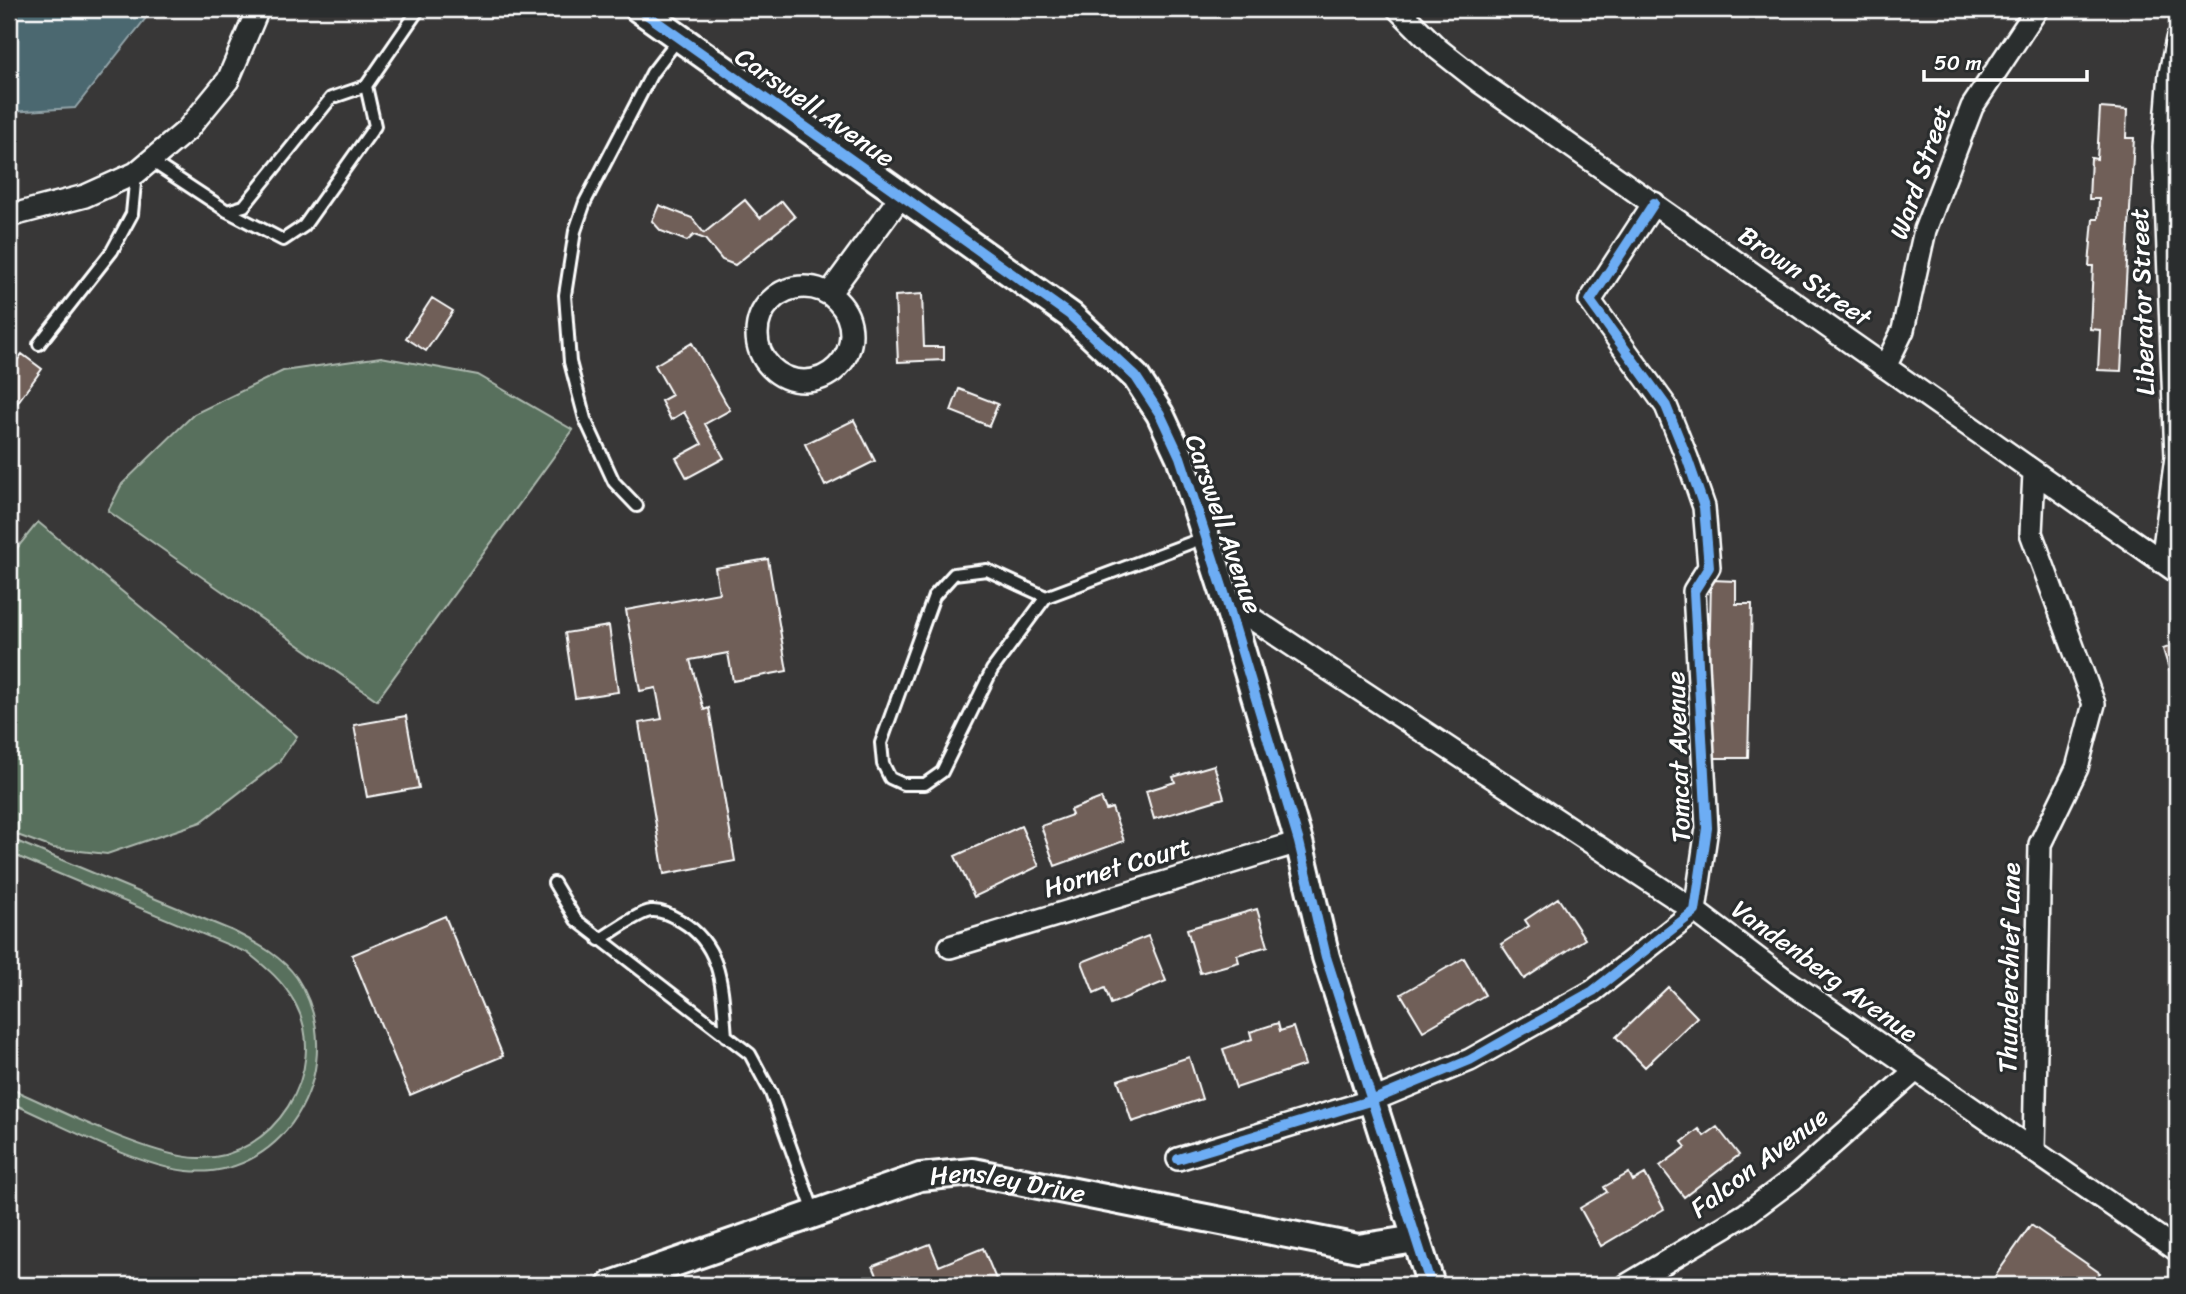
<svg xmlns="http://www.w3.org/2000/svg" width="2186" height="1294" viewBox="0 0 2186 1294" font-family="Sriracha,sans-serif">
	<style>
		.green { fill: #59705d; stroke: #acb8ae; stroke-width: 2 }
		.water { fill: #4b6770; stroke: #93a4a9; stroke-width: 2 }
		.building { fill: #705f59; stroke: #fff; stroke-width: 2 }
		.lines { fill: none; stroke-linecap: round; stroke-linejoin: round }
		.service-casing { stroke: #fff; stroke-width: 16 }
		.minor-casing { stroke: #fff; stroke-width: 26 }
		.tertiary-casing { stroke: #fff; stroke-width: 32 }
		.service { stroke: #2a2d2e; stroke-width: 10 }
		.minor { stroke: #2a2d2e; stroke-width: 21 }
		.tertiary { stroke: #2a2d2e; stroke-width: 26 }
		.cycleway-casing { stroke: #2a2d2e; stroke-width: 15 }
		.cycleway { stroke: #6dadf4; stroke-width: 10 }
		.labels { text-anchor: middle; stroke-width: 6; stroke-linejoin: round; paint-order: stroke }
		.street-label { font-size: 26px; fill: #fff; stroke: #2a2d2e }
	</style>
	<rect width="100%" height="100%" fill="#383737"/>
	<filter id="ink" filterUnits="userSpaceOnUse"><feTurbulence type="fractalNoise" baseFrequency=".0143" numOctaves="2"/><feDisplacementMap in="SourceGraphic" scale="14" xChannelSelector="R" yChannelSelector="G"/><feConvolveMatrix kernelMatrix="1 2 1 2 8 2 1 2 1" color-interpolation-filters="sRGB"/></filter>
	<g filter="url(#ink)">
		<!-- green -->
		<path class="green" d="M 381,357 L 478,375 L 573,430 L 377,700 L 108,511 L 122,484 L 194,414 L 283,371 Z
			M 38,522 L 297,736 L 279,762 L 201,822 L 107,854 L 53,848 L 9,832 L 9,558 Z
			M 9,838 L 233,931 C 256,943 281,955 297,978 C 351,1060 290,1181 187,1171 C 137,1166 57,1123 9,1102 L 9,1088 C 57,1108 149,1157 198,1158 C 273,1160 331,1070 295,1003 C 283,981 267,968 248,953 L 9,853 Z"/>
		<!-- water -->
		<path class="water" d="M 9,9 L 153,9 L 75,108 L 9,112 Z"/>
		<!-- building -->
		<path class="building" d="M 2100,108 L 2127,110 L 2126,138 L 2134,138 L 2121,371 L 2098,370 L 2100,330 L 2090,329 L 2093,266 L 2089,266 L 2091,242 L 2093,219 L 2098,219 L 2099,199 L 2089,199 L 2091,158 L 2097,159 Z
			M 745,200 L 760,218 L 782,201 L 795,217 L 735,265 L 722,260 L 705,239 L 694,235 L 687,241 L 661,231 L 652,221 L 659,205 L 692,218 L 704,233 Z
			M 922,294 L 924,347 L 944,347 L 944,360 L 898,362 L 895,296 Z
			M 432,298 L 453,311 L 426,351 L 406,338 Z
			M 692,343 L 730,410 L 705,424 L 724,458 L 687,478 L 676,458 L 702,444 L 684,412 L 671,420 L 661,401 L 672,395 L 655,365 Z
			M 22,354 L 42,369 L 9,414 L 9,370 Z
			M 959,389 L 998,404 L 989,426 L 951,411 Z
			M 854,420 L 875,461 L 825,486 L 805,444 Z
			M 768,559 L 787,671 L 733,681 L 728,653 L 690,660 L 704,710 L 709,708 L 735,861 L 664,874 L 639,723 L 662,719 L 656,688 L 640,691 L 626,610 L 719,593 L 715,568 Z
			M 1711,580 L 1736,581 L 1736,604 L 1752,604 L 1748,758 L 1707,758 Z
			M 609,626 L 618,692 L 575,698 L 565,633 Z
			M 2177,644 L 2177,696 L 2163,649 Z
			M 406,716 L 419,788 L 367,797 L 354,725 Z
			M 1214,765 L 1224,798 L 1154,819 L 1146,791 L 1175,782 L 1173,777 Z
			M 1101,798 L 1106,810 L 1112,808 L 1124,841 L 1055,866 L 1041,826 L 1072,815 L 1070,810 Z
			M 1021,826 L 1039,866 L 974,897 L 955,856 Z
			M 1558,898 L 1585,939 L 1524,979 L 1501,944 L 1529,926 L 1525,920 Z
			M 1257,909 L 1268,946 L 1237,955 L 1239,962 L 1200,973 L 1187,929 Z
			M 445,916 L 503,1056 L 410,1095 L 352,955 Z
			M 1148,936 L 1166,981 L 1111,1004 L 1105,988 L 1094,993 L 1082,962 Z
			M 1464,958 L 1485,995 L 1423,1031 L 1401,994 Z
			M 1668,987 L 1697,1017 L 1645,1067 L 1616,1037 Z
			M 1278,1023 L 1280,1031 L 1293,1027 L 1305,1065 L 1236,1088 L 1223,1049 L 1252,1039 L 1250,1032 Z
			M 1189,1057 L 1202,1099 L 1132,1122 L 1118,1080 Z
			M 1717,1127 L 1739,1155 L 1684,1197 L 1660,1166 L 1686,1147 L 1682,1142 L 1699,1129 L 1704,1136 Z
			M 1629,1173 L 1633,1181 L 1645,1174 L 1664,1209 L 1601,1246 L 1580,1208 L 1607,1192 L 1604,1187 Z
			M 2031,1225 L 2100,1273 L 2091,1285 L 1989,1285 Z
			M 930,1244 L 939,1266 L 983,1248 L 998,1284 L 881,1285 L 873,1266 Z"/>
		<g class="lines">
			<defs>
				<path id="service" d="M 151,161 L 227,211 L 283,240 L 304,226 L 375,126 L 366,86
					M 227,211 L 244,206 L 331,98 L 366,86 L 419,9
					M 39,344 L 112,251 L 132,214 L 136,173
					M 637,506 L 614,482 L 585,419 L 570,362 L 565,295 L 575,231 L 585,202 L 652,73 L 679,38
					M 1046,597 L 987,570 L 954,574 L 934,596 L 881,743 L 883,764 L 890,778 L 903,784 L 925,784 L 942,772 L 992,670 L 1046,597 L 1206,537
					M 554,883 L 576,920 L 750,1054 L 771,1093 L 814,1212
					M 599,940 C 611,933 639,912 651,911 C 662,910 672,916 681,921 C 724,946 722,992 726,1036"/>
				<path id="minor" d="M 1398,9 L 1438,49 L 1480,82 L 2177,572
					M 9,216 L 85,196 L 136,173 L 187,130 L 228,80 L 258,9
					M757 334a47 47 0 1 1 94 0a47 47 0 1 1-94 0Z
					M 829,294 L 901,196
					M 1885,367 L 1903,330 L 1925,230 L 1972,107 L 2037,9
					M 2162,562 L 2176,457 L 2164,147 L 2170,73 L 2177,39
					M 1227,602 L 1695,911 L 1786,980 L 2177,1250
					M 950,947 L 1299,842
					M 2034,1150 L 2040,844 L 2077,768 L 2094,704 L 2031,533 L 2034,473
					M 1178,1159 L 1373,1100 L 1470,1060 L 1593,991 L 1695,911 L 1707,828 L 1694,591 L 1709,567 L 1704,507 L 1687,458 L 1666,406 L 1590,301 L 1654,203
					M 1627,1285 L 1746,1214 L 1794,1178 L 1916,1070"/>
				<g id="tertiary">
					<path d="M 639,9 L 1070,315 L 1136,377 L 1160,414 L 1180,457 L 1227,602 L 1299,842 L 1326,957 L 1431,1285"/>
					<path id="s1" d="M 611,1285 L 920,1177 L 973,1172 L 1358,1248 L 1416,1239"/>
				</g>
			</defs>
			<!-- service casing -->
			<use href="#service" class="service-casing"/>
			<!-- minor casing -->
			<use href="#minor" class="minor-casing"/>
			<!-- tertiary casing -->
			<use href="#tertiary" class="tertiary-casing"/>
			<!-- service -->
			<use href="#service" class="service"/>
			<!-- minor -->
			<use href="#minor" class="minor"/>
			<!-- tertiary -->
			<use href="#tertiary" class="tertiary"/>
			<defs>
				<path id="cycleway" d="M 639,9 L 1070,315 L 1136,377 L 1160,414 L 1180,457 L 1227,602 L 1299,842 L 1326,957 L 1431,1285
					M 1178,1159 L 1373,1100 L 1470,1060 L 1593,991 L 1695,911 L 1707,828 L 1694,591 L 1709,567 L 1704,507 L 1687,458 L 1666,406 L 1590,301 L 1654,203"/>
			</defs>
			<!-- cycleway casing -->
			<use href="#cycleway" class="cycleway-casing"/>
			<!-- cycleway -->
			<use href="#cycleway" class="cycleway"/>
		</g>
	</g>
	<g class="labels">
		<!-- street labels -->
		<g class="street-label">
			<text transform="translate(815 107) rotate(35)" y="9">Carswell Avenue</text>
			<text transform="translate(1920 172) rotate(-71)" y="9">Ward Street</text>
			<text transform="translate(1805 276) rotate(35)" y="9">Brown Street</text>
			<text transform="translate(2142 302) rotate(-92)" y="9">Liberator Street</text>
			<text transform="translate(1224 524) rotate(71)" y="9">Carswell Avenue</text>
			<text transform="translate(1678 757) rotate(-92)" y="9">Tomcat Avenue</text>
			<text transform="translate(1117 867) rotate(-17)" y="9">Hornet Court</text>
			<text transform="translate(2009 968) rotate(-89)" y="9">Thunderchief Lane</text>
			<text transform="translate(1825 971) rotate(36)" y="9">Vandenberg Avenue</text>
			<text transform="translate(1759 1162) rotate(-37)" y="9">Falcon Avenue</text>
			<text dy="9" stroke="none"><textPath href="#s1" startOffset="416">Hensley Drive</textPath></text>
		</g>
	</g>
	<!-- margin -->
	<rect width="2186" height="1294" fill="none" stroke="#2a2d2e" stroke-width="35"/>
	<rect x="18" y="18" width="2151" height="1259" fill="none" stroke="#fff" stroke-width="2.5" filter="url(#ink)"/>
	<!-- scale -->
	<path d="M1924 70v10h163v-10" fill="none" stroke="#ffffff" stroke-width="3.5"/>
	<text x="1934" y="70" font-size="21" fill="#ffffff" stroke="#2a2d2e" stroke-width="5" paint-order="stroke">50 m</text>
</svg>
